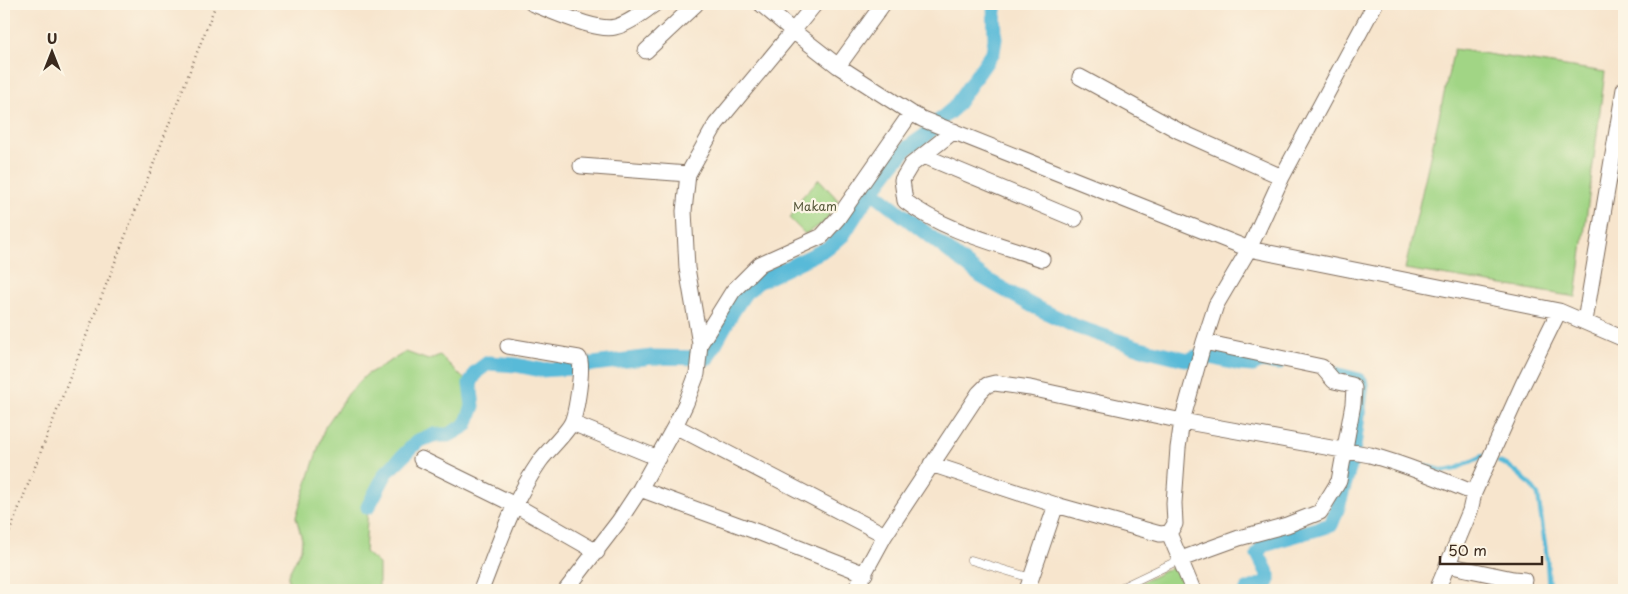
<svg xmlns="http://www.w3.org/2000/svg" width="1628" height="594" viewBox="0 0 1628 594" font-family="'Playpen Sans',sans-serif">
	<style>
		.green { fill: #a1d585; stroke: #6e8052 }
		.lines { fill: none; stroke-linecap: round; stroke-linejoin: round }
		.stream { stroke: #59bad8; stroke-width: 4.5 }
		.canal { stroke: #59bad8; stroke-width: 15 }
		.service-casing { stroke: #7d6b5b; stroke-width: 9 }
		.minor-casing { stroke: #7d6b5b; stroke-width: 17 }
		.path { stroke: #7d6b5b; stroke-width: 2.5; stroke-dasharray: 1 4; stroke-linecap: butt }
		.service { stroke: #fff; stroke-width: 8 }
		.minor { stroke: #fff; stroke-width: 15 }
		.labels { text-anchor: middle; stroke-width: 4.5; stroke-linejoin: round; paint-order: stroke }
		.park-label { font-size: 12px; fill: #545538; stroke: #fcf5e5 }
	</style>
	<rect width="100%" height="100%" fill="#fcf5e5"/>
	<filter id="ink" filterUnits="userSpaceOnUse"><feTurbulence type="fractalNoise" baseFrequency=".02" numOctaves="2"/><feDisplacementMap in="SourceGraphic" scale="10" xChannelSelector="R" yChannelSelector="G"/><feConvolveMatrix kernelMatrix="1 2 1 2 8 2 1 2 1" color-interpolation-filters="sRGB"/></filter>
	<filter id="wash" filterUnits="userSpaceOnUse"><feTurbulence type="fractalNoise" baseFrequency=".0096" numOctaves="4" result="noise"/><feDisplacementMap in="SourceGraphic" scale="20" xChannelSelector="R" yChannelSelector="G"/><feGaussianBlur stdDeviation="1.12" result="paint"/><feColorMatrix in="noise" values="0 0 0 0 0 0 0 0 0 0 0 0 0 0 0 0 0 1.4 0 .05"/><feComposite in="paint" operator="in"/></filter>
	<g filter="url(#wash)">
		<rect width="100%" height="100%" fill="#f7e5cd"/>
		<!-- green -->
		<path class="green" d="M 1454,49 L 1605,72 L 1576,297 L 1405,269 Z
			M 819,179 L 838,200 L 825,222 L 805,234 L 790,219 L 802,197 Z
			M 406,352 L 428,360 L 440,355 L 466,381 L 468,406 L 461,422 L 444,429 L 429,429 L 415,437 L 383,471 L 364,506 L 368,507 L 365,552 L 379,564 L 379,590 L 288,590 L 288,575 L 301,549 L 302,539 L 296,517 L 325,427 L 348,394 L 366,375 Z
			M 1175,567 L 1188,590 L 1126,590 L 1169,569 Z"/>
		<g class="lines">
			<!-- stream -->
			<path class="stream" d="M 1499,462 L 1509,466 L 1529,483 L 1538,495 L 1547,559 L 1549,590
				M 1426,466 L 1445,471 L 1455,469 L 1483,456"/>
			<!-- canal -->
			<path class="canal" d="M 872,191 L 982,277 L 1033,306 L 1077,327 L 1140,348 L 1189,360 L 1196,357
				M 1210,357 L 1240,364 L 1253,365 L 1261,361 L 1278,363
				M 1335,374 L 1358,380 L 1362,384 L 1354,447
				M 368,507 L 386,473 L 418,441 L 433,435 L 449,435 L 466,425 L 473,406 L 470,384 L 476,372 L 488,363 L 516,365 L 541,370 L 571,368 L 593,364 L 652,357 L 707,358 L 732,313 L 745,293 L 758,282 L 828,248 L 843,235 L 860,208 L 892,165 L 907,148 L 926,135 L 941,119 L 954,108 L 993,52 L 995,39 L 994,4
				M 1247,590 L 1268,582 L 1268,574 L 1258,554 L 1264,544 L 1331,525 L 1338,507 L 1352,459"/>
		</g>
	</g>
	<g filter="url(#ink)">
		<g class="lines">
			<defs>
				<path id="service" d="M 971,560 L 1031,578
					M 859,585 L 867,590
					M 1116,590 L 1181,559"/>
				<path id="minor" d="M 533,4 C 553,11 597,32 615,27 C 629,24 643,12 655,4
					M 815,4 L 793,31 L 838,66 L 911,113 L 922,119 L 1249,249 L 1559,311 L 1624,339
					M 646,51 L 696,4
					M 838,66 L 883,4
					M 1080,77 L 1179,131 L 1282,177
					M 954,131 L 911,165 L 902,180 L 905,201 C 944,231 996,243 1042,259
					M 924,156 L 1075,219
					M 581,166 L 688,174
					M 1585,321 L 1624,89
					M 700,344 L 733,291 L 760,264 L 822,236 L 838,218 L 911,113
					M 572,423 L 658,458
					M 675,426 L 885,535
					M 421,459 L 515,505 L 597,552
					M 931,464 L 1056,505 L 1160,534 L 1169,533 L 1175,524 L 1174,503 L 1178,448 L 1182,421 L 1204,342 L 1216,305 L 1249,249 L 1282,177 L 1375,4
					M 640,489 L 763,534 L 865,574
					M 1169,533 L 1193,590
					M 1181,559 L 1239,538 L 1287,525 L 1320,512 L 1339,481 L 1353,404 L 1354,388 L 1352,385 L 1334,381 L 1322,367 L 1204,342
					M 1447,565 L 1513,579 L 1524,580
					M 481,590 C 498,547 513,500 540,461 C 548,450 567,433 572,422 C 576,413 584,366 579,358 L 508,346
					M 566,590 L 619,521 L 640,489 L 675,426 L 686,403 L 697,374 L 700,344 L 687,268 L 684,211 L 688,174 L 716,124 L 793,31 L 761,4
					M 855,590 L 885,535 L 979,393 L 987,385 L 995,383 L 1030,388 L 1182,421 L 1370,455 C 1406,465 1440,479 1474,493
					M 1027,590 L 1056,505
					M 1437,590 L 1470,511 L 1474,493 L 1523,384 L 1559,311"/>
			</defs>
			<!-- service casing -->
			<use href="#service" class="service-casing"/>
			<!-- minor casing -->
			<use href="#minor" class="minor-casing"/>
			<!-- path -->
			<path class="path" d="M 4,546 L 216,4"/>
			<!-- service -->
			<use href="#service" class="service"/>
			<!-- minor -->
			<use href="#minor" class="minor"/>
		</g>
	</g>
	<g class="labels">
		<!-- park labels -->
		<g class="park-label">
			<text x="815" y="211">Makam</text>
		</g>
	</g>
	<!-- margin -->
	<rect width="1628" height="594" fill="none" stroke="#fcf5e5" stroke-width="20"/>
	<!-- north arrow -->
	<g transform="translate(52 52)" stroke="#fcf5e5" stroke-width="4" paint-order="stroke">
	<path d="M0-4L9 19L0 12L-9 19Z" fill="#3b2a1e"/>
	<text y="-8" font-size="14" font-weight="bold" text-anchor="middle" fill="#3b2a1e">U</text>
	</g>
	<!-- scale -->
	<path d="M1440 556v8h102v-8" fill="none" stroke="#3b2a1e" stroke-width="2.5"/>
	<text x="1448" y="556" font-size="15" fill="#3b2a1e" stroke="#fcf5e5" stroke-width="4" paint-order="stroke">50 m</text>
</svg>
